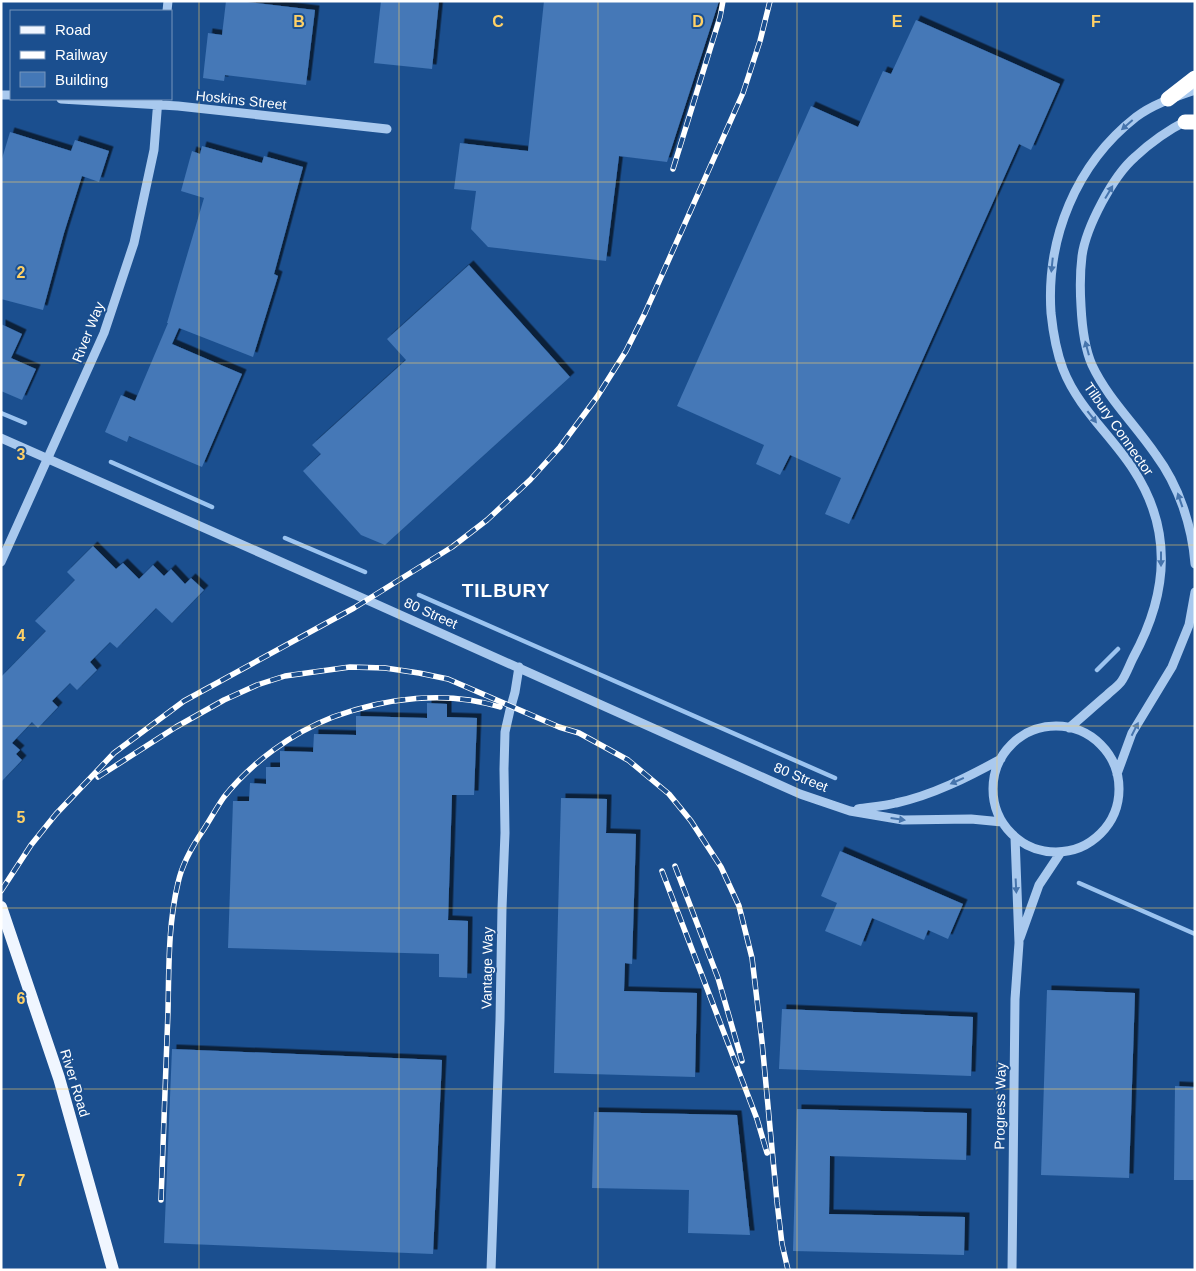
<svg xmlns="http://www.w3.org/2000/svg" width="1196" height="1271" viewBox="0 0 1196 1271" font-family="Helvetica,sans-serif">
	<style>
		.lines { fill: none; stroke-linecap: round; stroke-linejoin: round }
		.stream { stroke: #9cc4f0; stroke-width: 4.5 }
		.building { fill: #4478b7; filter: url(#shadow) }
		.minor { stroke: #a9c9ee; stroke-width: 9 }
		.major { stroke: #f0f6ff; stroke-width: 12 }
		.highway { stroke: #fff; stroke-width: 15 }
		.rail-casing { stroke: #fff; stroke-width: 5.5 }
		.rail { stroke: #1b4f8f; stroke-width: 4; stroke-dasharray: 11; stroke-linecap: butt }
		.oneway { fill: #4674ac }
		.grid { fill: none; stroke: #ffd166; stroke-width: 1; stroke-opacity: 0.55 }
		.labels { text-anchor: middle; stroke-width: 4; stroke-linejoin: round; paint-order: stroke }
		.street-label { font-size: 14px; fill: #fff; stroke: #1b4f8f }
		.district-label { font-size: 19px; font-weight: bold; letter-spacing: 1px; fill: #fff; stroke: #1b4f8f }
		.grid-label { font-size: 16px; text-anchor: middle; font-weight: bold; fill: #ffd166; stroke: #1b4f8f; stroke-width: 4; stroke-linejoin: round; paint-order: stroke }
	</style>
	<defs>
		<filter id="shadow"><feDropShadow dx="4.5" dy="-4.5" stdDeviation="0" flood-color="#0009"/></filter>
	</defs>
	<rect width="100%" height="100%" fill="#1b4f8f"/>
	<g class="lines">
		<!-- stream -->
		<path class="stream" d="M 1,413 L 25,423
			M 111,462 L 212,507
			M 285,538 L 365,572
			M 419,595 L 835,778
			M 1097,670 L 1118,649
			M 1079,883 L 1195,934"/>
	</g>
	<!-- building -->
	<path class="building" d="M 226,1 L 239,1 L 315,10 L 306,85 L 225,75 L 224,81 L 203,78 L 208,33 L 222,35 Z
		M 381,1 L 439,1 L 432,69 L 374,63 Z
		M 544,1 L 719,1 L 667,162 L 619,156 L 606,261 L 488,247 L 471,229 L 476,191 L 454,189 L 460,143 L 528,151 Z
		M 916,20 L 1060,84 L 1031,150 L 1019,144 L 849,524 L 825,514 L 841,478 L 790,455 L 780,475 L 756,464 L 764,445 L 677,406 L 811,106 L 858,127 L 883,71 L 891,74 Z
		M 10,132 L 71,151 L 75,140 L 109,151 L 99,182 L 82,176 L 64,233 L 43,310 L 1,299 L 1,162 Z
		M 202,146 L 262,163 L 264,156 L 303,167 L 274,274 L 278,276 L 253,357 L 179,328 L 172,344 L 242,374 L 202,467 L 129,436 L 127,442 L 105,432 L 121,395 L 135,401 L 168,323 L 167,323 L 204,198 L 181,191 L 192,151 L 200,154 Z
		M 469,265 L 570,377 L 385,545 L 361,535 L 303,471 L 321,454 L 312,445 L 406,360 L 387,339 Z
		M 1,324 L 22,334 L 11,358 L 36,369 L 22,400 L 1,391 Z
		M 93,546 L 116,569 L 123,563 L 139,579 L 153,565 L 164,576 L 171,569 L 185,584 L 191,578 L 204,590 L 172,623 L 156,608 L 117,648 L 110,642 L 90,662 L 97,670 L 77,690 L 70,683 L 52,701 L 58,707 L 38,728 L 32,722 L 12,743 L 20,750 L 16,754 L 22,760 L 1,782 L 1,677 L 46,631 L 35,621 L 75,580 L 67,572 Z
		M 427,703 L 447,704 L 447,717 L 477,718 L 474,795 L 452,795 L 448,920 L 468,921 L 467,978 L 439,977 L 439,954 L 228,948 L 233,801 L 249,801 L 250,783 L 266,784 L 266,767 L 280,767 L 280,751 L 313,752 L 314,734 L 356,735 L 356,716 L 427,718 Z
		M 561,798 L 607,799 L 606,833 L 636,834 L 632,964 L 625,963 L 624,991 L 697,993 L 695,1077 L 554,1073 Z
		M 840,851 L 963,904 L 948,939 L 928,930 L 924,940 L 872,918 L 861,946 L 825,931 L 837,903 L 821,896 Z
		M 1047,990 L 1135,993 L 1129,1178 L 1041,1175 Z
		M 782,1009 L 973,1017 L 971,1076 L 779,1069 Z
		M 172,1049 L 442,1060 L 433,1254 L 164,1243 Z
		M 1175,1086 L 1195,1087 L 1195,1180 L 1174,1180 Z
		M 797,1109 L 967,1113 L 966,1160 L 830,1156 L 829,1214 L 965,1217 L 964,1255 L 793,1251 Z
		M 594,1112 L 737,1115 L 750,1235 L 688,1233 L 689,1190 L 592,1188 Z"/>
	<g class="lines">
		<!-- minor -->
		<path class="minor" d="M 167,11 L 168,1
			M 1,95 L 11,95
			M 61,99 L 178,106 L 387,129
			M 1188,120 C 1168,130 1151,142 1135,157 C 1113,176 1086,227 1082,256 C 1080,272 1080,290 1081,306 C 1082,326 1084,347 1092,365 C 1108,399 1135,424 1156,455 C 1179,486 1192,526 1195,564
			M 1,438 L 367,600 L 800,794 L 850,811 L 903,820 L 971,819 L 1002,822
			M 1,562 L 104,333 L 134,243 L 154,150 L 158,99
			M993 789a63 63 0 1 1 126 0a63 63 0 1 1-126 0Z
			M 1069,728 C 1082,717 1094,706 1107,695 C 1111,691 1117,687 1121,682 C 1126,675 1129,666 1133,658 C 1167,596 1174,531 1133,469 C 1111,435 1078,408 1063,369 C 1056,351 1053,332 1051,313 C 1046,238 1076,164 1136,117 C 1153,104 1175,97 1195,90
			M 1117,774 L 1132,733 L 1172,667 L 1189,625 L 1195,592
			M 858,809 C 871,807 884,806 896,803 C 933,795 968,777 1001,759
			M 1020,938 L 1039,885 L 1061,852
			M 491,1270 L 500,1020 L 502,908 L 505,833 L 504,769 L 505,732 L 510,710 L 515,692 L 519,667
			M 1012,1270 L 1015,999 L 1019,943 L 1015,837"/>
		<!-- major -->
		<path class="major" d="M 1,907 L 59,1078 L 113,1270"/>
		<!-- highway -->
		<path class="highway" d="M 1168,99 L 1195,78
			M 1185,122 L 1195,122"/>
		<defs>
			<path id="rail" d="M 673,169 L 720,17 L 723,1
				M 98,777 L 176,727 L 224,700 L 257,685 L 285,676 L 350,667 L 385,668 L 419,673 L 448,679 L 559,727 L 579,733 L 628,760 L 669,794 L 691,821 L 721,867 L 739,906 L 752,958 L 762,1042 L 777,1202 L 782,1244 L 788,1270
				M 675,866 L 718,978 L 742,1061
				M 662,871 L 757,1119 L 767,1153
				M 1,891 L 31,845 L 56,814 L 114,753 L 184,701 L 354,608 L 452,547 L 487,520 L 530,480 L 560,447 L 597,397 L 626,351 L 645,313 L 743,93 L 760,41 L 770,1
				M 161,1200 C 163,1137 166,1074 168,1011 C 169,968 168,925 178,883 C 182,864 193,845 204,829 C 211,818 217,807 224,797 C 252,762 292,733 333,717 C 385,698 446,690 500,707"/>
		</defs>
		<!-- rail casing -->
		<use href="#rail" class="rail-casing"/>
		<!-- rail -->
		<use href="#rail" class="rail"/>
	</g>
	<!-- one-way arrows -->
	<defs><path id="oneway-solid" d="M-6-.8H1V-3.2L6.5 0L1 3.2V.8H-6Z" transform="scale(1.25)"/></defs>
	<g class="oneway">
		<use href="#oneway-solid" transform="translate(1127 125) rotate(139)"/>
		<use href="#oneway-solid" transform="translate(1109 192) rotate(-59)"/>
		<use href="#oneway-solid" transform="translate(1052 265) rotate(96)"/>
		<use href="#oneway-solid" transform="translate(1087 348) rotate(-105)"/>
		<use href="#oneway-solid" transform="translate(1092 417) rotate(52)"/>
		<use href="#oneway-solid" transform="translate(1180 500) rotate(-109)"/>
		<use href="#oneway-solid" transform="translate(1161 559) rotate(90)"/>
		<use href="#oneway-solid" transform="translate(1135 729) rotate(-63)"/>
		<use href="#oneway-solid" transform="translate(957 781) rotate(156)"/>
		<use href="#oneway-solid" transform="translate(898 819) rotate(8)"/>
		<use href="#oneway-solid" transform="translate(1016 886) rotate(87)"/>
	</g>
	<!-- grid -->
	<path class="grid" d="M 199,1 L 199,1270M 399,1 L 399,1270M 598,1 L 598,1270M 797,1 L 797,1270M 997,1 L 997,1270M 1,182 L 1195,182M 1,363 L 1195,363M 1,545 L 1195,545M 1,726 L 1195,726M 1,908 L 1195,908M 1,1089 L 1195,1089"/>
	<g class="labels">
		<!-- street labels -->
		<g class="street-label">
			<text transform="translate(241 100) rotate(6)" y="5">Hoskins Street</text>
			<text transform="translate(88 332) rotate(-68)" y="5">River Way</text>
			<text transform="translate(1119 429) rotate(55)" y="5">Tilbury Connector</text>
			<text transform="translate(431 613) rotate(24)" y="5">80 Street</text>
			<text transform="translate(801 777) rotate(22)" y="5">80 Street</text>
			<text transform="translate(487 968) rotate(-89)" y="5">Vantage Way</text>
			<text transform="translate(75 1083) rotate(73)" y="5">River Road</text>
			<text transform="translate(1000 1106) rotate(-89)" y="5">Progress Way</text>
		</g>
		<!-- district labels -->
		<g class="district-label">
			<text x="506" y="597">TILBURY</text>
		</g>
	</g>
	<g class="grid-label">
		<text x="299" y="27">B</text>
		<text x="498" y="27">C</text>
		<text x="698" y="27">D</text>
		<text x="897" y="27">E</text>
		<text x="1096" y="27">F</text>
		<text x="21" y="278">2</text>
		<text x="21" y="460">3</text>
		<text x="21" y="641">4</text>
		<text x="21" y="823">5</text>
		<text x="21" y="1004">6</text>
		<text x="21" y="1186">7</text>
	</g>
	<!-- border -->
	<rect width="1196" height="1271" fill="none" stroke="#ffffff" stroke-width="5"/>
	<!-- legend -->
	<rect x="10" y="10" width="162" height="90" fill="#1b4f8f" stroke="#7695bc"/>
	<rect x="20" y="26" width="25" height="8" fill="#f0f6ff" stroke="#7695bc"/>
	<text x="55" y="35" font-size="15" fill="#ffffff">Road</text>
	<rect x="20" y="51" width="25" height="8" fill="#ffffff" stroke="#7695bc"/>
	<text x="55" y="60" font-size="15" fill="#ffffff">Railway</text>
	<rect x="20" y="72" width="25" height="15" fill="#4478b7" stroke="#7695bc"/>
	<text x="55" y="85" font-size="15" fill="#ffffff">Building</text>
</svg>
